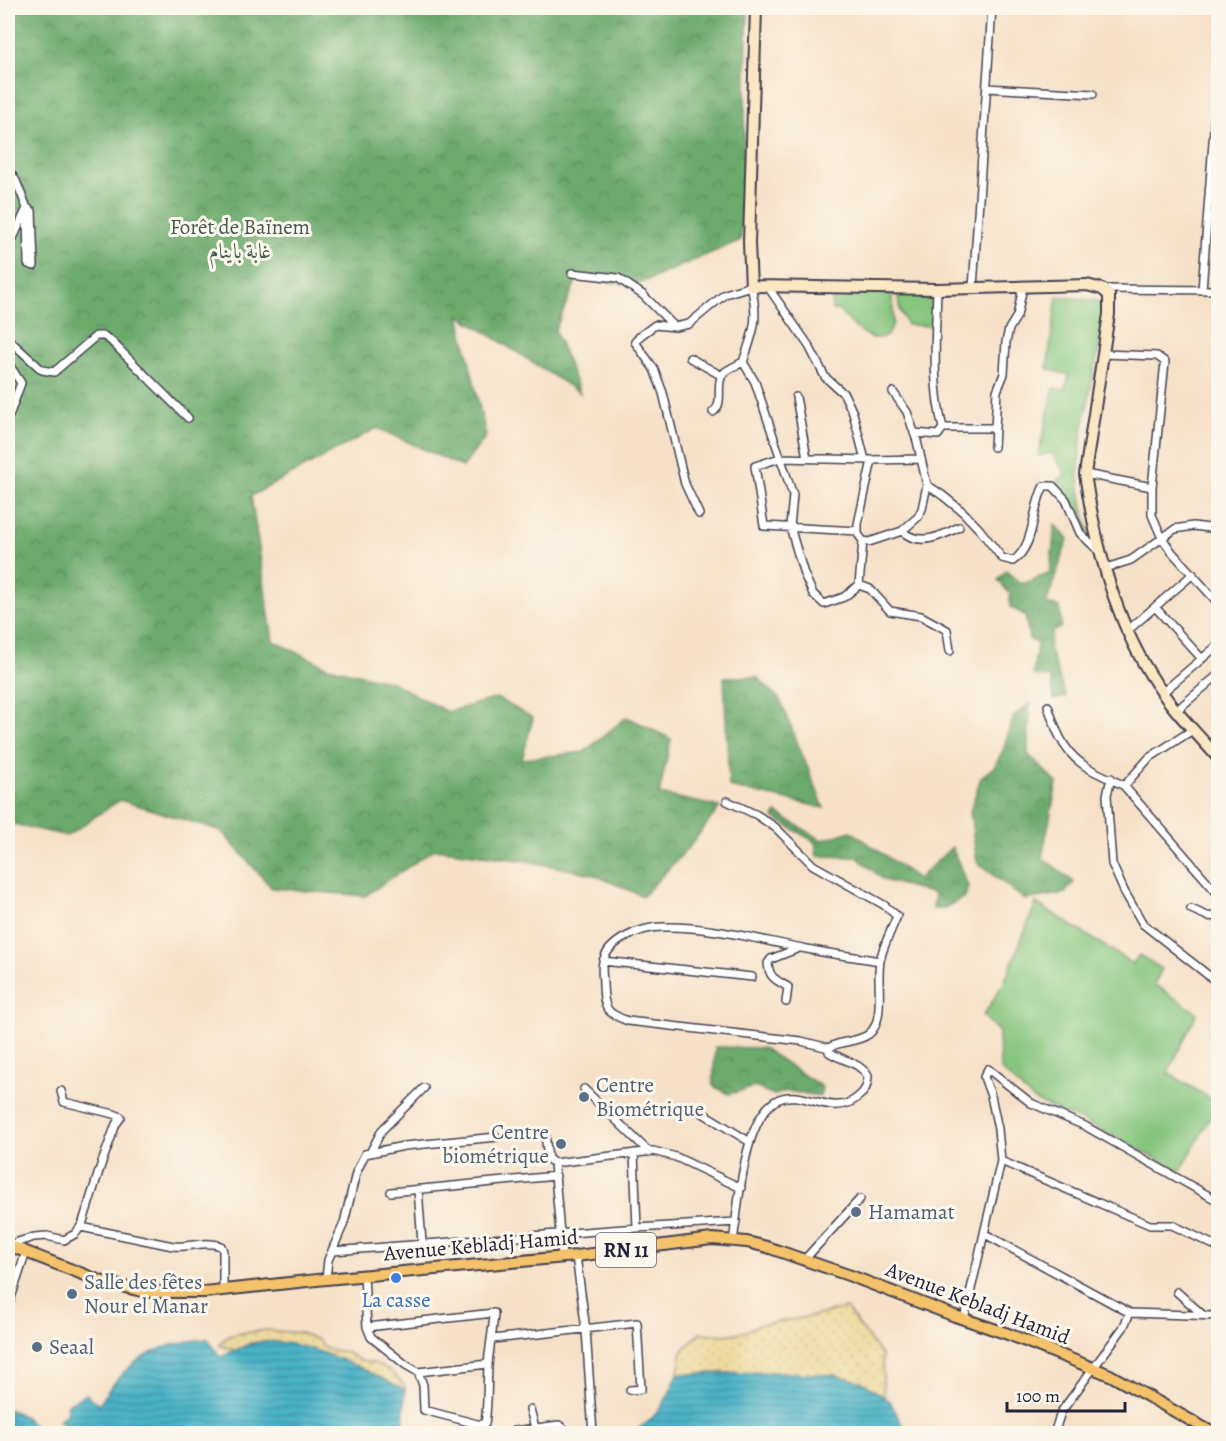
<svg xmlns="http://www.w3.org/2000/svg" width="1226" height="1441" viewBox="0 0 1226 1441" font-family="Alegreya,Amiri,serif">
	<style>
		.grass { fill: #85c57c; stroke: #54745c; stroke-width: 1.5 }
		.forest { fill: url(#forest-crowns); stroke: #476654; stroke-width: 1.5 }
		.sand { fill: url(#sand-dots); stroke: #887e6c; stroke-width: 1.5 }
		.water { fill: url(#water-rules); stroke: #356a80; stroke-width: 1.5 }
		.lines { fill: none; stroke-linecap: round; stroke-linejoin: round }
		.street-casing { stroke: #423f50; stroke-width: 10 }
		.secondary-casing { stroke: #423f50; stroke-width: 14 }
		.primary-casing { stroke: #423f50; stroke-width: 14 }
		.street { stroke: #fff; stroke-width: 7 }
		.secondary { stroke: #fbe7c3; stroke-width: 10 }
		.primary { stroke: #f4c26a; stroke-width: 10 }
		.service-dot { fill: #5c6f8a; stroke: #fbf7ec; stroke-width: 2 }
		.shop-dot { fill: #3f7fe0; stroke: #fbf7ec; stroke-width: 2 }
		.labels { text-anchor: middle; stroke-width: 6; stroke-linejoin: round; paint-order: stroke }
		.shield { fill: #fbf7ec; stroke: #636270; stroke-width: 1.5 }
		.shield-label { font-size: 20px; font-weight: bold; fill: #22223b }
		.park-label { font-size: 21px; fill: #455b52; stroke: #fbf7ec }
		.service-label { font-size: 21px; fill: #4e5e75; stroke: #fbf7ec; text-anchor: start }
		.street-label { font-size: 21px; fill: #22223b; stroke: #fbf7ec }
		.shop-label { font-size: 21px; fill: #366cbe; stroke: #fbf7ec }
	</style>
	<defs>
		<pattern id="forest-crowns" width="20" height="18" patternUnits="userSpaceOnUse" patternTransform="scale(1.5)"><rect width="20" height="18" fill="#6caa6c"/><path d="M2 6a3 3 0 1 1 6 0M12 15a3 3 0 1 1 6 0" fill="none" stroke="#588a5a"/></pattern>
		<pattern id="sand-dots" width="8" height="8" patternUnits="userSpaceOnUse" patternTransform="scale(1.5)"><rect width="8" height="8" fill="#eeda9e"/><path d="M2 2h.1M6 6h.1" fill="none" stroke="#ccbb89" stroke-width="1.8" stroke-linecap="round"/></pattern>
		<pattern id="water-rules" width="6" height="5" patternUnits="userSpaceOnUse" patternTransform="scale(1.5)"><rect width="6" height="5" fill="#48b2c6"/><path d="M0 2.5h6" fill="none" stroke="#3c90a2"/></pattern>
	</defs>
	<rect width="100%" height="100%" fill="#fbf7ec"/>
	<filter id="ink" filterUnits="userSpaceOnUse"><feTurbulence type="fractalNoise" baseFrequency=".0167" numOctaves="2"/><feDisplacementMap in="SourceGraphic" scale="12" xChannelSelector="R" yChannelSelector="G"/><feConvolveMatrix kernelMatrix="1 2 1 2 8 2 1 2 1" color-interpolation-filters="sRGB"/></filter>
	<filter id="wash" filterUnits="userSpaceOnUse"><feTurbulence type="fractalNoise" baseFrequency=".008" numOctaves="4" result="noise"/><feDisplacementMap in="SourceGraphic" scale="24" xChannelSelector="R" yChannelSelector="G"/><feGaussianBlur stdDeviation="1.35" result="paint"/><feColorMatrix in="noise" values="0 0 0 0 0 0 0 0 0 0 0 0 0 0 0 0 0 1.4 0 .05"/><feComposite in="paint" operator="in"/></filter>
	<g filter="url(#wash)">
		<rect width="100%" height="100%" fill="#f6e1c8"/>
		<!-- grass -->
		<path class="grass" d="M 832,293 L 891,293 C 893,304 897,329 886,336 C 882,338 875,338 871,338 L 856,328 L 838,310 L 832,310 Z
			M 897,293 L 926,293 L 926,300 L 932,300 L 933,326 L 907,325 L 900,310 Z
			M 1057,296 L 1097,301 L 1103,308 L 1105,318 L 1082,431 L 1078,474 L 1083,509 L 1091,539 C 1078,524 1072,493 1056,485 L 1057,480 L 1066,475 L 1052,453 L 1038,456 L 1054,388 L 1065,390 L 1069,375 L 1047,369 Z
			M 1036,903 L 1133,964 L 1139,955 L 1162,969 L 1154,984 L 1197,1013 L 1168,1073 L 1218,1103 L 1181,1171 L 1087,1123 L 1035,1101 L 1000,1069 L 999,1032 L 983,1016 L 1004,983 Z"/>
		<!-- forest -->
		<path class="forest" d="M 8,8 L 748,8 L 741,240 L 637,285 L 577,279 L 555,330 L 580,393 L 459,315 L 486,436 L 463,467 L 377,428 L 251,496 L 273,641 L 328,667 L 392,682 L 447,712 L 497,698 L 533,718 L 522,759 L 584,752 L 627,717 L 671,739 L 659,794 L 720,807 L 689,847 L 643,896 L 592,874 L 527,861 L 435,849 L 365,896 L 272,888 L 221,831 L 120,800 L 67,836 L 8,823 Z
			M 1055,525 L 1068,539 L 1046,604 L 1060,607 L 1061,627 L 1052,632 L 1049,648 L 1066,697 L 1054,700 L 1050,677 L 1033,675 L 1037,643 L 1029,639 L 1025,615 L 1010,607 L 1010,594 L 998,580 L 1006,571 L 1022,584 L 1050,573 Z
			M 724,677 L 757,677 L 780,700 L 824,808 L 729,787 Z
			M 1030,704 L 1028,754 L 1057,783 L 1042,857 L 1074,882 L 1065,893 L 1025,900 L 977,862 L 970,812 L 981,777 L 994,767 L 1003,750 L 1014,716 Z
			M 776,813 L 822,840 L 851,831 L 918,879 L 952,847 L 968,886 L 965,897 L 942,909 L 933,909 L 935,894 L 884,880 L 857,857 L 817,856 L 815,842 L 774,818 Z
			M 715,1047 L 763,1048 L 822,1087 L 820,1096 L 787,1091 L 774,1095 L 755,1087 L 729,1094 L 713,1086 Z"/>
		<!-- sand -->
		<path class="sand" d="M 846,1308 L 882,1356 L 884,1398 L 862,1382 L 776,1372 L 678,1374 L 682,1351 L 700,1333 L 725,1335 L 747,1331 L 757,1325 L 809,1317 Z
			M 266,1330 L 301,1333 L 318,1340 L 326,1349 L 346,1352 L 361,1361 L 374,1363 L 391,1371 L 405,1386 L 405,1390 C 364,1368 304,1340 256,1342 C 249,1342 242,1348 236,1351 L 219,1345 C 226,1331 252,1333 266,1330 Z"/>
		<!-- water -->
		<path class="water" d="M 208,1339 L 220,1357 C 231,1353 243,1345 255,1343 C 294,1334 370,1371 405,1390 L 403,1433 L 69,1434 L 70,1430 L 58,1420 L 66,1415 L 68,1404 L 86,1394 L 99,1404 C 127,1360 156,1343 208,1339 Z
			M 776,1372 L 835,1375 L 862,1382 L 890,1401 L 906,1433 L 634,1433 C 638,1427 644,1426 649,1421 C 663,1408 670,1392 678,1374 Z
			M 8,1409 C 23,1414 30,1421 40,1433 L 8,1433 Z"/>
	</g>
	<g filter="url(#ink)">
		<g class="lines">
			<defs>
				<path id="street" d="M 987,88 L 1093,94
					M 8,169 L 16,181 L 27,208 L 8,249
					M 27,208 L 32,211 L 34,266 L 28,264 Z
					M 572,273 L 618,278 L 643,295 L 675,327
					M 768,287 L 809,346 L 825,377 L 844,394 L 853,413 L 865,460
					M 973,288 L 992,8
					M 937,289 C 936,335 931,383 943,428
					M 1102,289 L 1218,290
					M 1202,290 L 1218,75
					M 8,339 L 42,370 L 54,372 L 96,336 L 104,336 L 111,341 L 188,418
					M 1103,354 L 1157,356 L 1165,362 L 1152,487 L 1152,515 L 1162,538 L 1172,552 L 1218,603
					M 690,358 L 722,376
					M 8,363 L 21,383 L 9,416 L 8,416
					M 796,397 L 807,458
					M 713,412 C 726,403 713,383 725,372 C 730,368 738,365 743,362
					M 914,433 L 938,435 L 943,428 L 995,428
					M 994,447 L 997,391 L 1004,374 L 1006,342 L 1009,329 L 1017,316 L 1023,287
					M 872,460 L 858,524 L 858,534 L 863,541 L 869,542 L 902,531 L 918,517 L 922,509 L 927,485 L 917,441 L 907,412 L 893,392
					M 1085,474 L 1152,487
					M 927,485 L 942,495 L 963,512 L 980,530 L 1002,558 L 1013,561 C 1036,545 1031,509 1044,486 L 1053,486 L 1066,500 L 1080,533 L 1100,552
					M 699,514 L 685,484 L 663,393 L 654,369 L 635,342 L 640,336 L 655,325 L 675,327 L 689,324 L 725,294 L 751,286 C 759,319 754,331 743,362 L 755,382 L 793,495 L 790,527 L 804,574 L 813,594 L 824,604 L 844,597 L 859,585
					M 858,531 L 764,526 L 755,466 L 780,458 L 872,460 L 921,459
					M 902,531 C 919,547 942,536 959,527
					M 863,541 L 859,585 L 870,589 L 890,611 L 921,616 L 947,630 L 950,651
					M 1106,568 L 1131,560 L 1175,529 L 1193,526 L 1218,529
					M 1155,607 L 1202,659
					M 1126,632 L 1193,574
					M 1162,693 L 1218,645
					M 1048,706 C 1055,728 1062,749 1081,763 C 1093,773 1111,778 1124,786
					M 1177,710 L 1218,675
					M 1194,729 L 1149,758 L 1124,786 L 1218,894
					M 1111,778 L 1107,795 L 1112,864 L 1124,891 L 1143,924 L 1218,983
					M 727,801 L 757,815 L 776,828 L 813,865 L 884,905 L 897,916 C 891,931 883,946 880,961 C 876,981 886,1020 869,1034 C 857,1043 840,1040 829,1048 L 829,1052 C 843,1061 859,1062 868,1076 C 868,1084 866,1091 859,1096 C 834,1120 804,1088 779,1099 C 743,1115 739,1205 733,1241
					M 1191,909 L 1207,916 L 1218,917
					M 603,961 L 752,977
					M 786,1002 L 788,987 C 776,980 769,978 768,963 L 771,959 L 799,948
					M 829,1048 L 801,1041 L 628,1021 C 605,1013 604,1008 603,985 C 603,977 601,969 603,962 C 608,940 642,927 663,927 C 712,926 759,940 807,949 C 831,954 856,957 880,961
					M 584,1089 L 649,1152
					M 701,1112 L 750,1142
					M 545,1134 L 548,1159 L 554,1163
					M 371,1151 L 382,1130 L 424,1088
					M 634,1153 L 637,1228
					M 1001,1161 L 1150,1225 L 1172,1225 L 1218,1247
					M 418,1189 L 422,1243
					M 391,1192 L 556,1176
					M 81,1227 L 173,1246 C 189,1248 206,1240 221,1246 L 223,1251 L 223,1290
					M 985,1234 L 1130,1313 L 1123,1328 L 1061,1412 L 1054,1434
					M 8,1245 L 34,1237 L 47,1236 L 64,1240 L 75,1234 L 82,1225 L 101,1165 L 116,1124 L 121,1117 L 114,1114 L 64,1102 L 61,1091
					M 333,1251 L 637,1228 L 736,1222
					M 576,1256 L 586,1330 L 593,1434
					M 562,1257 L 554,1163 L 653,1151 L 676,1157 L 741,1188
					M 804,1260 L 860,1199
					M 364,1276 L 367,1327 L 371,1337 L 406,1365 L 418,1372 L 488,1364
					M 326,1279 L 328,1260 L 344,1223 L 356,1173 L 365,1154 L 404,1146 L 497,1137
					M 1177,1292 L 1203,1315
					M 8,1307 L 26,1252
					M 1130,1313 L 1218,1316
					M 964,1319 L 1001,1161 L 998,1129 L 991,1096 L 984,1077 L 988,1069 L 1031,1103 L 1085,1126 L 1218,1201
					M 367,1327 L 494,1313 C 493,1331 489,1349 488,1366 C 487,1386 488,1404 485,1424 L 477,1424 L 424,1410 L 423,1385 L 418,1372
					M 493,1339 L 637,1323 L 641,1389 L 630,1390
					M 530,1409 L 535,1428
					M 514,1431 L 559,1425 L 572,1434"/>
				<path id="secondary" d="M 756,8 L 749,243 L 751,286 L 937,289 L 1087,285 L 1102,289 L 1109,295 L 1109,314 L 1085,474 C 1096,549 1117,630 1162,692 C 1178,716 1200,736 1218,758"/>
				<path id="primary" d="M 8,1245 L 103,1282 L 146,1292 L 204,1292 L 326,1279 L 576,1256 L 712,1239 L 747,1242 L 767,1247 L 851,1276 L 955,1316 L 1008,1334 L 1110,1375 L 1215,1434"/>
			</defs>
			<!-- street casing -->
			<use href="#street" class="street-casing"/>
			<!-- secondary casing -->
			<use href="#secondary" class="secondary-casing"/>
			<!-- primary casing -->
			<use href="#primary" class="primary-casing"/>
			<!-- street -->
			<use href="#street" class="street"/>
			<!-- secondary -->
			<use href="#secondary" class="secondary"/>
			<!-- primary -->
			<use href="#primary" class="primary"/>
		</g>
	</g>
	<!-- markers -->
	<g class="service-dot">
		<circle cx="584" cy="1097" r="6"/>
		<circle cx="561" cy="1144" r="6"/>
		<circle cx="856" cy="1212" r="6"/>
		<circle cx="72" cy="1294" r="6"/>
		<circle cx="37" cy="1347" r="6"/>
	</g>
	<circle class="shop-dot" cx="396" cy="1278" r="6"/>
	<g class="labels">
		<!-- shield labels -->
		<rect class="shield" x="596" y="1233" width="60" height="34" rx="4.5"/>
		<g class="shield-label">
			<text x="626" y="1257">RN 11</text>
		</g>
		<!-- park labels -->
		<g class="park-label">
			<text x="240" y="234">Forêt de Baïnem<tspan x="240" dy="24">غابة باينام</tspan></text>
		</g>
		<!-- service labels -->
		<g class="service-label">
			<text x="596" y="1092">Centre<tspan x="596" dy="24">Biométrique</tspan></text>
			<text x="549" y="1139" text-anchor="end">Centre<tspan x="549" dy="24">biométrique</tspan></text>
			<text x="868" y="1219">Hamamat</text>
			<text x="84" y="1289">Salle des fêtes<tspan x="84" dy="24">Nour el Manar</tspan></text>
			<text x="49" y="1354">Seaal</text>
		</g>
		<!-- street labels -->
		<g class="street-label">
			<text transform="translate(481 1245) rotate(-5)" y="7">Avenue Kebladj Hamid</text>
			<text transform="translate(978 1303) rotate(21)" y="7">Avenue Kebladj Hamid</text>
		</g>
		<!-- shop labels -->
		<g class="shop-label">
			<text x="396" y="1307">La casse</text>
		</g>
	</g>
	<!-- margin -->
	<rect width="1226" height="1441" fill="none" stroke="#fbf7ec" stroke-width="30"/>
	<!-- scale -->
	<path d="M1007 1402v9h118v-9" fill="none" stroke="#22223b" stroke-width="3"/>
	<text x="1016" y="1402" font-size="18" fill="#22223b" stroke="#fbf7ec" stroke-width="4.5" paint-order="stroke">100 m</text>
</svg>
